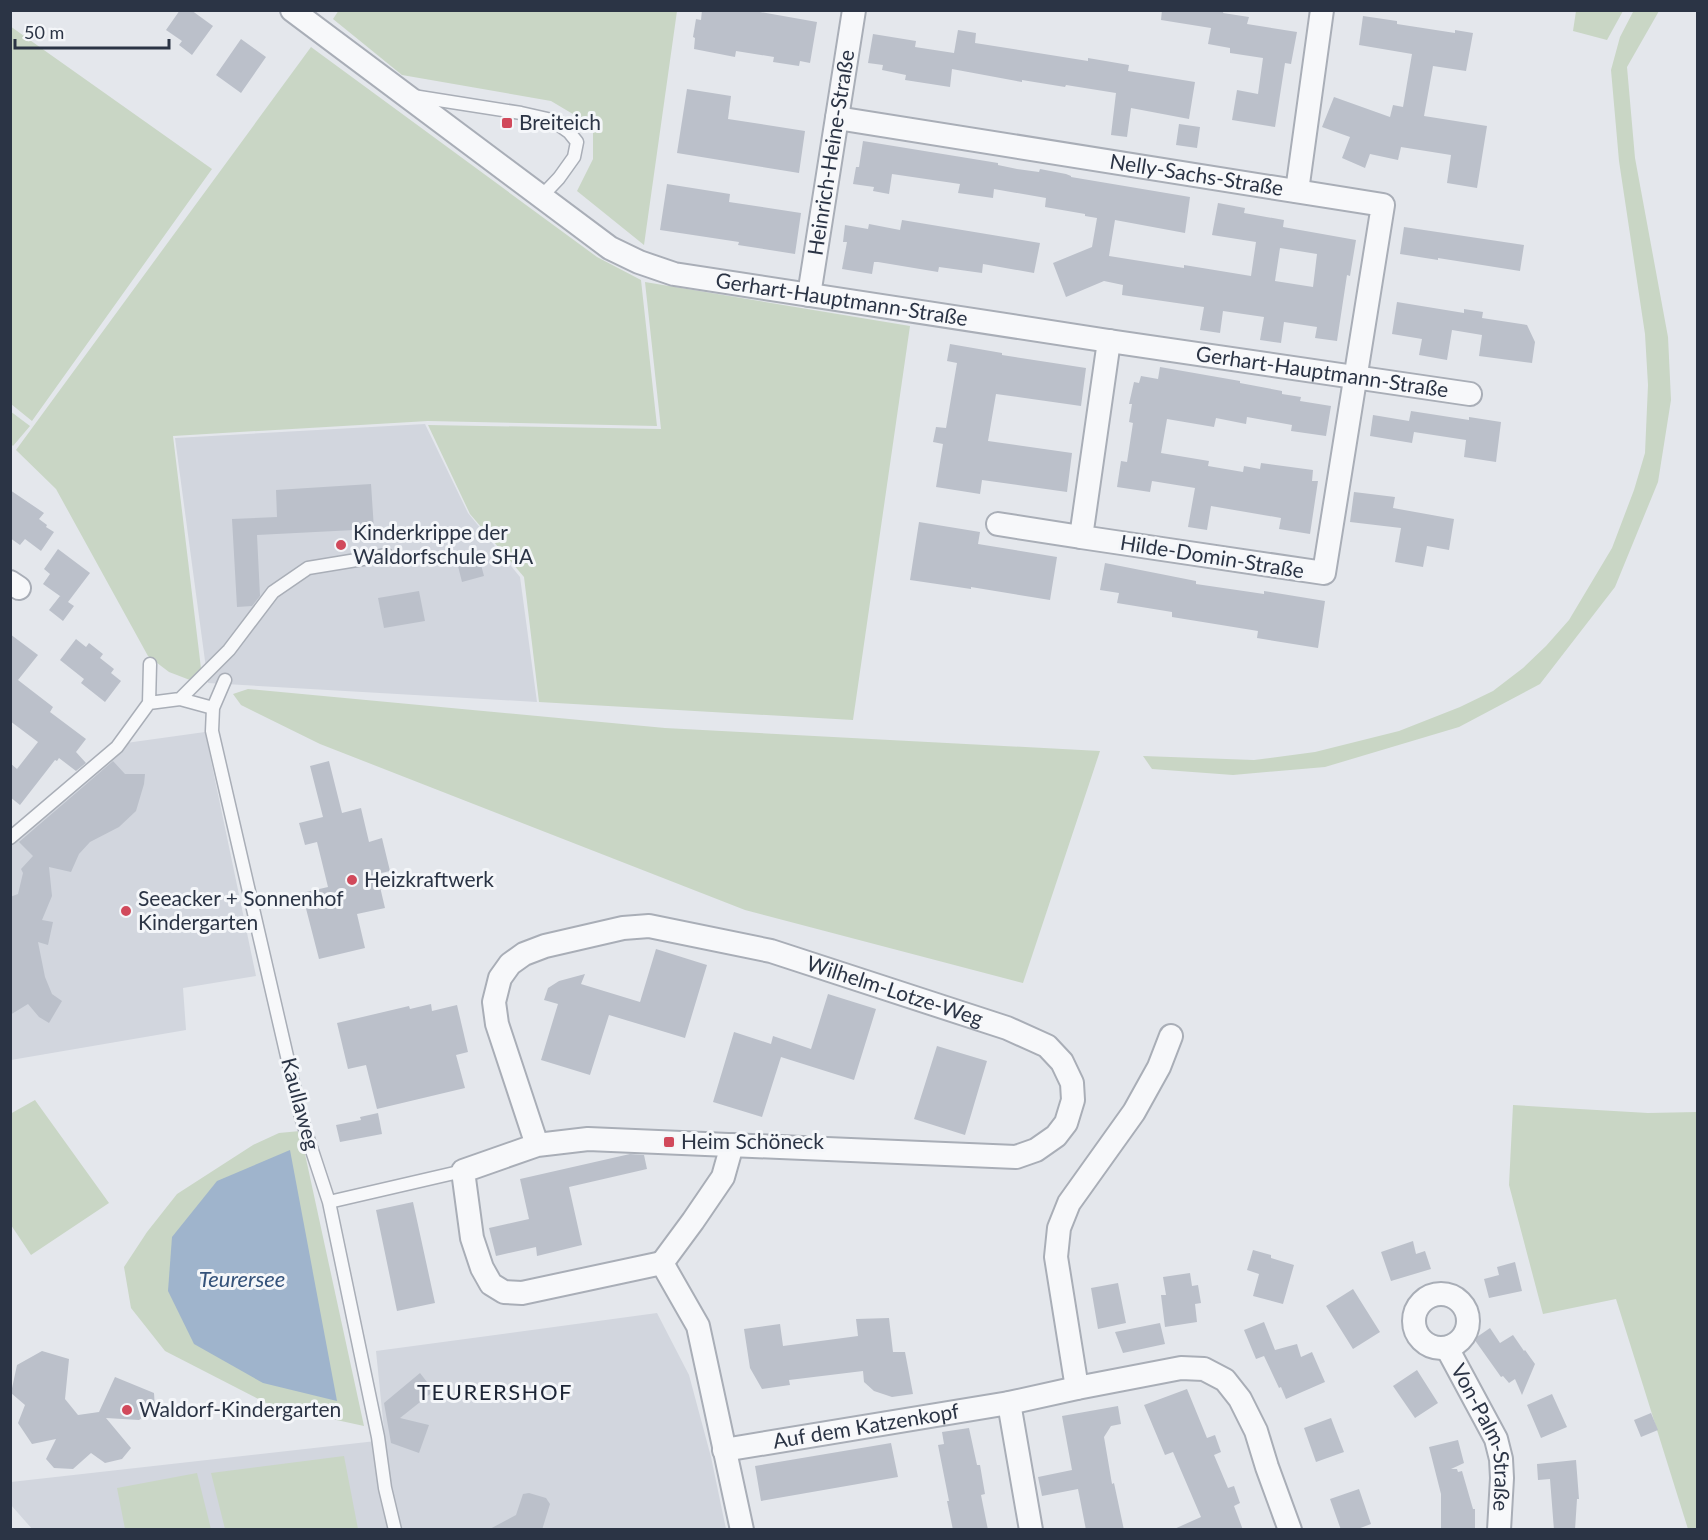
<svg xmlns="http://www.w3.org/2000/svg" width="1708" height="1540" viewBox="0 0 1708 1540" font-family="Lato,sans-serif">
	<style>
		.built { fill: #d2d6de }
		.green { fill: #c9d6c5 }
		.water { fill: #9fb4cc }
		.building { fill: #bbc0ca; fill-rule: evenodd }
		.lines { fill: none; stroke-linecap: round; stroke-linejoin: round }
		.service-casing { stroke: #a9aeb7; stroke-width: 15 }
		.minor-casing { stroke: #a9aeb7; stroke-width: 26 }
		.service { stroke: #f7f8fa; stroke-width: 12 }
		.minor { stroke: #f7f8fa; stroke-width: 22 }
		.poi-dot { fill: #d1495b; stroke: #f4f6f9; stroke-width: 2 }
		.labels { text-anchor: middle; stroke-width: 6; stroke-linejoin: round; paint-order: stroke }
		.poi-label { font-size: 21px; fill: #2b3445; stroke: #f4f6f9; text-anchor: start }
		.street-label { font-size: 21px; fill: #2b3445; stroke: #f4f6f9 }
		.water-label { font-size: 22px; font-style: italic; fill: #34527a; stroke: #f4f6f9 }
		.neighbourhood-label { font-size: 22px; letter-spacing: 1.5px; fill: #1d2536; stroke: #f4f6f9 }
	</style>
	<rect width="100%" height="100%" fill="#e4e7ec"/>
	<!-- built -->
	<path class="built" d="M 425,424 L 468,513 L 520,577 L 537,702 L 208,683 L 175,438 Z
		M 205,732 L 256,976 L 183,988 L 186,1030 L 11,1060 L 11,845 L 126,743 Z
		M 657,1313 L 689,1375 L 711,1457 L 726,1529 L 33,1530 L 11,1505 L 11,1482 L 385,1440 L 376,1351 Z"/>
	<!-- green -->
	<path class="green" d="M 339,10 L 677,11 L 644,245 L 577,191 L 593,159 L 593,126 L 551,101 L 402,75 L 333,19 Z
		M 1634,10 L 1659,11 L 1627,67 L 1635,158 L 1668,337 L 1671,400 L 1658,482 L 1615,587 L 1540,684 L 1459,727 L 1325,767 L 1233,775 L 1152,769 L 1143,756 L 1254,760 L 1315,752 L 1399,731 L 1460,707 L 1493,691 L 1523,668 L 1546,646 L 1569,620 L 1612,548 L 1634,490 L 1645,453 L 1648,385 L 1645,334 L 1619,161 L 1611,70 L 1620,37 Z
		M 1576,11 L 1576,10 L 1623,11 L 1607,40 L 1573,31 Z
		M 10,26 L 212,169 L 32,421 L 11,404 Z
		M 311,47 L 597,257 L 641,280 L 657,426 L 428,421 L 173,436 L 203,685 L 169,672 L 148,656 L 56,489 L 16,450 Z
		M 645,282 L 910,326 L 853,720 L 539,702 L 524,577 L 470,514 L 428,425 L 661,429 Z
		M 10,411 L 30,426 L 13,446 L 11,444 Z
		M 248,689 L 665,728 L 1100,751 L 1023,983 L 745,910 L 320,744 L 241,705 L 233,694 Z
		M 35,1100 L 109,1203 L 31,1255 L 11,1225 L 10,1114 Z
		M 1513,1105 L 1648,1113 L 1697,1112 L 1697,1529 L 1688,1529 L 1616,1299 L 1543,1314 L 1509,1185 Z
		M 300,1131 L 364,1426 L 272,1406 L 165,1351 L 131,1308 L 124,1267 L 147,1232 L 177,1194 L 253,1145 L 279,1133 Z
		M 344,1456 L 358,1529 L 225,1529 L 211,1473 Z
		M 197,1473 L 211,1529 L 125,1529 L 117,1488 Z"/>
	<!-- water -->
	<path class="water" d="M 290,1150 L 337,1401 L 263,1383 L 194,1344 L 168,1291 L 172,1237 L 217,1181 Z"/>
	<!-- building -->
	<path class="building" d="M 180,10 L 191,10 L 213,26 L 192,55 L 179,45 L 182,41 L 166,30 Z
		M 702,10 L 749,10 L 817,22 L 810,63 L 800,61 L 799,66 L 773,62 L 774,57 L 736,51 L 735,57 L 694,49 L 695,38 L 693,37 L 696,19 L 701,20 Z
		M 1162,10 L 1224,10 L 1223,13 L 1249,17 L 1247,24 L 1297,32 L 1291,64 L 1285,63 L 1275,127 L 1232,120 L 1237,90 L 1258,94 L 1263,58 L 1230,53 L 1230,48 L 1208,44 L 1211,28 L 1161,20 Z
		M 1363,16 L 1397,21 L 1397,24 L 1455,33 L 1455,30 L 1473,33 L 1466,71 L 1433,66 L 1424,116 L 1487,126 L 1477,188 L 1447,183 L 1451,155 L 1401,147 L 1398,160 L 1370,154 L 1365,168 L 1342,158 L 1350,137 L 1322,127 L 1334,97 L 1390,117 L 1393,105 L 1403,107 L 1412,54 L 1359,45 Z
		M 958,30 L 976,33 L 975,43 L 1088,61 L 1088,58 L 1129,65 L 1128,71 L 1195,82 L 1189,119 L 1131,108 L 1127,137 L 1111,135 L 1116,93 L 1066,85 L 1065,87 L 1022,80 L 1022,82 L 952,69 L 950,87 L 905,80 L 906,75 L 882,70 L 883,65 L 868,63 L 873,34 L 916,41 L 915,47 L 954,53 Z
		M 241,39 L 266,57 L 241,93 L 216,75 Z
		M 687,89 L 731,96 L 728,119 L 805,131 L 799,173 L 677,153 Z
		M 1179,124 L 1200,127 L 1197,148 L 1176,145 Z
		M 863,141 L 998,163 L 998,165 L 1017,169 L 1039,172 L 1040,169 L 1066,174 L 1071,176 L 1071,177 L 1190,197 L 1185,233 L 1115,220 L 1109,256 L 1184,268 L 1184,265 L 1251,276 L 1256,242 L 1212,235 L 1218,203 L 1245,208 L 1244,213 L 1284,220 L 1283,227 L 1356,240 L 1350,276 L 1347,275 L 1337,341 L 1315,338 L 1317,327 L 1284,322 L 1281,343 L 1260,340 L 1264,317 L 1223,311 L 1220,333 L 1200,330 L 1204,307 L 1122,295 L 1123,285 L 1104,281 L 1066,297 L 1053,263 L 1092,247 L 1097,218 L 1085,216 L 1085,214 L 1045,207 L 1046,198 L 994,189 L 993,198 L 958,193 L 960,184 L 892,174 L 889,194 L 873,191 L 874,187 L 853,184 L 856,167 L 859,167 ZM 1280,248 L 1317,254 L 1313,287 L 1275,281 Z
		M 667,184 L 730,194 L 729,202 L 801,213 L 795,254 L 738,245 L 739,242 L 660,230 Z
		M 902,220 L 1040,243 L 1034,273 L 983,264 L 982,273 L 939,267 L 938,272 L 878,262 L 874,262 L 872,274 L 842,269 L 847,242 L 843,242 L 845,225 L 868,229 L 869,224 L 900,230 Z
		M 1404,227 L 1524,245 L 1520,271 L 1438,258 L 1438,260 L 1400,254 Z
		M 1397,302 L 1464,313 L 1464,309 L 1483,312 L 1482,318 L 1527,325 L 1535,342 L 1532,363 L 1479,356 L 1482,335 L 1452,330 L 1447,360 L 1419,355 L 1422,339 L 1392,334 Z
		M 950,344 L 1002,353 L 1002,355 L 1086,368 L 1081,406 L 996,394 L 988,441 L 1072,453 L 1067,492 L 982,480 L 980,494 L 936,487 L 943,444 L 933,442 L 936,427 L 946,428 L 957,363 L 947,361 Z
		M 1160,367 L 1240,381 L 1240,383 L 1282,391 L 1282,394 L 1301,397 L 1300,401 L 1331,406 L 1326,436 L 1291,431 L 1292,425 L 1247,417 L 1246,424 L 1216,418 L 1214,427 L 1167,419 L 1161,453 L 1209,461 L 1208,466 L 1243,472 L 1244,466 L 1260,469 L 1261,463 L 1313,470 L 1312,481 L 1318,481 L 1310,534 L 1279,529 L 1281,518 L 1211,506 L 1207,530 L 1188,527 L 1195,488 L 1152,481 L 1150,492 L 1117,487 L 1121,461 L 1127,462 L 1133,423 L 1129,422 L 1132,404 L 1129,404 L 1134,382 L 1139,383 L 1141,376 L 1158,379 Z
		M 1411,411 L 1469,420 L 1469,417 L 1501,422 L 1496,462 L 1464,457 L 1466,440 L 1414,432 L 1412,443 L 1370,436 L 1373,415 L 1409,421 Z
		M 371,484 L 374,529 L 257,535 L 260,596 L 252,606 L 237,607 L 232,519 L 277,517 L 276,490 Z
		M 10,490 L 44,513 L 39,519 L 47,525 L 46,527 L 54,532 L 41,551 L 25,539 L 20,545 L 10,538 Z
		M 1354,492 L 1395,497 L 1393,508 L 1454,519 L 1449,550 L 1427,546 L 1423,567 L 1395,562 L 1401,528 L 1350,522 Z
		M 919,522 L 980,532 L 978,544 L 1057,557 L 1050,600 L 971,587 L 971,589 L 910,580 Z
		M 58,549 L 90,573 L 68,602 L 74,606 L 63,621 L 49,610 L 60,596 L 67,601 L 43,584 L 50,574 L 44,569 Z
		M 480,561 L 484,576 L 462,582 L 458,566 Z
		M 1105,563 L 1196,581 L 1196,584 L 1264,594 L 1264,591 L 1325,601 L 1318,648 L 1257,638 L 1258,631 L 1172,617 L 1172,612 L 1117,603 L 1119,593 L 1100,590 Z
		M 419,591 L 425,621 L 384,628 L 378,598 Z
		M 10,634 L 38,655 L 18,680 L 53,707 L 50,712 L 86,739 L 76,752 L 86,763 L 76,771 L 59,758 L 57,761 L 55,760 L 20,805 L 10,797 L 10,763 L 17,769 L 38,742 L 10,721 Z
		M 76,639 L 86,647 L 89,643 L 103,654 L 100,658 L 114,669 L 111,673 L 121,681 L 105,702 L 81,683 L 84,679 L 60,660 Z
		M 113,761 L 125,774 L 145,774 L 144,784 L 136,811 L 119,827 L 90,842 L 79,854 L 71,872 L 49,867 L 52,896 L 42,920 L 53,922 L 48,945 L 38,942 L 45,977 L 52,994 L 62,1001 L 49,1023 L 39,1017 L 28,1004 L 10,1015 L 10,897 L 18,894 L 23,873 L 21,869 L 33,856 L 19,842 Z
		M 329,761 L 342,813 L 361,808 L 369,842 L 382,838 L 390,871 L 377,874 L 385,908 L 357,914 L 365,948 L 319,959 L 302,893 L 328,887 L 317,842 L 305,845 L 299,823 L 323,817 L 310,766 Z
		M 656,949 L 707,965 L 685,1038 L 609,1015 L 590,1075 L 541,1060 L 558,1004 L 544,1000 L 548,988 L 559,981 L 585,974 L 581,984 L 640,1002 Z
		M 828,994 L 876,1009 L 854,1080 L 781,1057 L 762,1117 L 713,1102 L 734,1032 L 771,1044 L 773,1036 L 811,1049 Z
		M 431,1004 L 432,1011 L 457,1005 L 468,1052 L 456,1055 L 465,1088 L 377,1109 L 366,1065 L 348,1069 L 337,1023 L 409,1006 L 410,1009 Z
		M 937,1046 L 987,1061 L 965,1135 L 914,1119 Z
		M 378,1113 L 382,1134 L 340,1142 L 336,1125 L 361,1120 L 360,1117 Z
		M 630,1154 L 644,1155 L 647,1169 L 569,1187 L 582,1245 L 537,1256 L 536,1247 L 496,1256 L 489,1228 L 529,1219 L 520,1179 Z
		M 413,1202 L 435,1303 L 397,1311 L 376,1210 Z
		M 1413,1241 L 1416,1254 L 1425,1251 L 1431,1269 L 1391,1281 L 1381,1252 Z
		M 1253,1250 L 1271,1255 L 1271,1258 L 1294,1265 L 1283,1304 L 1253,1296 L 1259,1274 L 1247,1270 Z
		M 1515,1262 L 1522,1291 L 1489,1298 L 1484,1279 L 1499,1275 L 1497,1267 Z
		M 1190,1273 L 1192,1286 L 1198,1285 L 1201,1303 L 1195,1304 L 1197,1322 L 1165,1327 L 1161,1295 L 1166,1295 L 1163,1277 Z
		M 1118,1283 L 1126,1323 L 1098,1329 L 1091,1288 Z
		M 1353,1289 L 1380,1332 L 1353,1349 L 1326,1306 Z
		M 889,1318 L 893,1352 L 905,1352 L 913,1394 L 892,1397 L 874,1391 L 864,1382 L 863,1371 L 789,1380 L 790,1385 L 762,1389 L 750,1368 L 744,1329 L 780,1324 L 783,1346 L 858,1336 L 856,1319 Z
		M 1264,1322 L 1275,1350 L 1297,1344 L 1301,1357 L 1312,1352 L 1325,1382 L 1286,1399 L 1281,1387 L 1279,1388 L 1264,1356 L 1256,1359 L 1244,1330 Z
		M 1160,1323 L 1165,1344 L 1123,1353 L 1115,1332 Z
		M 1490,1328 L 1500,1343 L 1513,1335 L 1524,1351 L 1525,1350 L 1535,1364 L 1522,1395 L 1515,1379 L 1509,1383 L 1503,1376 L 1501,1377 L 1474,1339 Z
		M 42,1351 L 69,1359 L 65,1399 L 78,1415 L 99,1412 L 115,1377 L 154,1393 L 155,1409 L 139,1420 L 106,1418 L 131,1448 L 122,1459 L 105,1463 L 91,1453 L 73,1469 L 54,1468 L 46,1459 L 56,1439 L 32,1444 L 18,1423 L 25,1405 L 11,1393 L 17,1365 Z
		M 1417,1370 L 1438,1403 L 1415,1418 L 1393,1386 Z
		M 420,1373 L 434,1391 L 400,1418 L 429,1425 L 419,1453 L 391,1443 L 384,1403 Z
		M 1187,1389 L 1207,1438 L 1215,1435 L 1221,1452 L 1214,1455 L 1228,1488 L 1234,1486 L 1240,1503 L 1234,1506 L 1243,1530 L 1172,1530 L 1201,1517 L 1173,1452 L 1165,1455 L 1144,1405 Z
		M 1552,1394 L 1567,1427 L 1541,1438 L 1527,1405 Z
		M 1118,1406 L 1121,1424 L 1111,1426 L 1104,1437 L 1112,1484 L 1114,1483 L 1124,1530 L 1086,1530 L 1078,1489 L 1042,1496 L 1038,1477 L 1072,1470 L 1062,1416 Z
		M 1651,1413 L 1658,1430 L 1641,1437 L 1634,1420 Z
		M 1331,1418 L 1344,1452 L 1316,1462 L 1304,1428 Z
		M 969,1428 L 977,1465 L 980,1465 L 985,1494 L 981,1495 L 988,1530 L 953,1530 L 947,1501 L 949,1501 L 938,1445 L 944,1444 L 942,1432 Z
		M 1458,1440 L 1464,1463 L 1451,1469 L 1457,1469 L 1458,1472 L 1462,1471 L 1473,1509 L 1475,1509 L 1475,1530 L 1441,1530 L 1441,1494 L 1429,1447 Z
		M 891,1443 L 898,1477 L 761,1501 L 755,1466 Z
		M 1576,1460 L 1579,1499 L 1577,1499 L 1575,1530 L 1554,1530 L 1550,1479 L 1538,1480 L 1537,1464 Z
		M 1359,1489 L 1371,1524 L 1355,1530 L 1341,1530 L 1330,1499 Z
		M 529,1493 L 546,1498 L 550,1504 L 542,1530 L 488,1530 L 516,1515 L 523,1494 Z"/>
	<g class="lines">
		<defs>
			<path id="service" d="M 413,96 L 521,113 L 552,120 L 569,132 L 577,142 L 574,157 L 559,178 L 541,197
				M 225,680 L 213,708 L 212,731 L 301,1117 L 329,1202 L 378,1437 L 385,1488 L 395,1530
				M 180,699 L 229,650 L 273,592 L 308,568 L 387,555
				M 149,703 L 180,699 L 213,708
				M 10,838 L 117,747 L 149,703 L 150,664
				M 329,1202 L 463,1171"/>
			<g id="minor">
				<path id="s1" d="M 292,10 L 610,248 L 639,262 L 674,274 L 1109,341 L 1470,394"/>
				<path id="s2" d="M 837,118 L 1383,205 L 1324,573 L 1081,537 L 1109,341"/>
				<path d="M 1297,191 L 1322,10"/>
				<path id="s3" d="M 809,295 L 854,10"/>
				<path d="M 998,524 L 1081,537"/>
				<path d="M 10,582 L 19,588"/>
				<path id="s4" d="M 537,1145 L 497,1024 L 494,1002 L 500,978 L 510,964 L 524,954 L 545,946 L 623,928 L 649,926 L 771,951 L 1007,1028 L 1047,1046 L 1062,1062 L 1072,1083 L 1073,1100 L 1066,1123 L 1056,1136 L 1036,1150 L 1016,1157 L 588,1139 L 537,1145 L 463,1171 L 472,1238 L 482,1268 L 491,1284 L 504,1292 L 522,1293 L 662,1263 L 698,1326 L 742,1530"/>
				<path d="M 662,1263 L 693,1221 L 723,1177 L 732,1145"/>
				<circle cx="1441" cy="1321" r="27"/>
				<path id="s5" d="M 1447,1348 L 1496,1439 L 1501,1459 L 1502,1478 L 1499,1530"/>
				<path d="M 1077,1388 L 1056,1257 L 1059,1228 L 1069,1203 L 1134,1112 L 1159,1067 L 1171,1036"/>
				<path d="M 1009,1403 L 1031,1530"/>
				<path id="s6" d="M 724,1450 L 1009,1403 L 1077,1388 L 1181,1368 L 1204,1369 L 1225,1380 L 1240,1399 L 1256,1431 L 1267,1467 L 1290,1530"/>
			</g>
		</defs>
		<!-- service casing -->
		<use href="#service" class="service-casing"/>
		<!-- minor casing -->
		<use href="#minor" class="minor-casing"/>
		<!-- service -->
		<use href="#service" class="service"/>
		<!-- minor -->
		<use href="#minor" class="minor"/>
	</g>
	<!-- markers -->
	<g class="poi-dot">
		<rect x="501" y="117" width="12" height="12" rx="3"/>
		<circle cx="341" cy="545" r="6"/>
		<circle cx="352" cy="880" r="6"/>
		<circle cx="126" cy="911" r="6"/>
		<rect x="663" y="1136" width="12" height="12" rx="3"/>
		<circle cx="127" cy="1410" r="6"/>
	</g>
	<g class="labels">
		<!-- poi labels -->
		<g class="poi-label">
			<text x="519" y="130">Breiteich</text>
			<text x="353" y="540">Kinderkrippe der<tspan x="353" dy="24">Waldorfschule SHA</tspan></text>
			<text x="364" y="887">Heizkraftwerk</text>
			<text x="138" y="906">Seeacker + Sonnenhof<tspan x="138" dy="24">Kindergarten</tspan></text>
			<text x="681" y="1149">Heim Schöneck</text>
			<text x="139" y="1417">Waldorf-Kindergarten</text>
		</g>
		<!-- street labels -->
		<g class="street-label">
			<text dy="7" stroke="none"><textPath href="#s3" startOffset="144">Heinrich-Heine-Straße</textPath></text>
			<text dy="7" stroke="none"><textPath href="#s2" startOffset="364">Nelly-Sachs-Straße</textPath></text>
			<text dy="7" stroke="none"><textPath href="#s1" startOffset="636">Gerhart-Hauptmann-Straße</textPath></text>
			<text dy="7" stroke="none"><textPath href="#s1" startOffset="1122">Gerhart-Hauptmann-Straße</textPath></text>
			<text transform="translate(1212 557) rotate(9)" y="7">Hilde-Domin-Straße</text>
			<text dy="7" stroke="none"><textPath href="#s4" startOffset="592">Wilhelm-Lotze-Weg</textPath></text>
			<text transform="translate(300 1104) rotate(75)" y="7">Kaullaweg</text>
			<text dy="7" stroke="none"><textPath href="#s6" startOffset="144">Auf dem Katzenkopf</textPath></text>
			<text dy="7" stroke="none"><textPath href="#s5" startOffset="98">Von-Palm-Straße</textPath></text>
		</g>
		<!-- water labels -->
		<g class="water-label">
			<text x="242" y="1287">Teurersee</text>
		</g>
		<!-- neighbourhood labels -->
		<g class="neighbourhood-label">
			<text x="495" y="1400">TEURERSHOF</text>
		</g>
	</g>
	<!-- border -->
	<rect width="1708" height="1540" fill="none" stroke="#2b3445" stroke-width="24"/>
	<!-- scale -->
	<path d="M15 39v9h154v-9" fill="none" stroke="#2b3445" stroke-width="3"/>
	<text x="24" y="39" font-size="18" fill="#2b3445" stroke="#f4f6f9" stroke-width="4.5" paint-order="stroke">50 m</text>
</svg>
